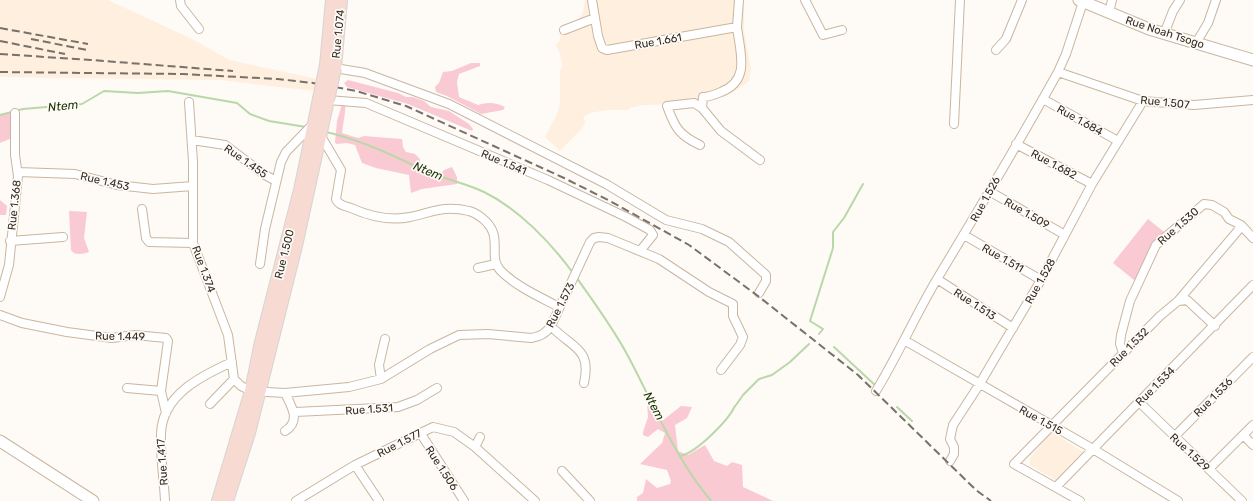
<svg xmlns="http://www.w3.org/2000/svg" width="1253" height="501" viewBox="0 0 1253 501" font-family="Rubik,sans-serif">
	<style>
		.built { fill: #feefde }
		.green { fill: #f9cad2 }
		.lines { fill: none; stroke-linecap: round; stroke-linejoin: round }
		.stream { stroke: #b9d8a9; stroke-width: 2 }
		.minor-casing { stroke: #c9b6a0; stroke-width: 10 }
		.secondary-casing { stroke: #c9b6a0; stroke-width: 13 }
		.primary-casing { stroke: #d6d5d3; stroke-width: 14 }
		.minor { stroke: #fff; stroke-width: 8 }
		.secondary { stroke: #fff; stroke-width: 11 }
		.primary { stroke: #f7dad1; stroke-width: 12 }
		.rail { stroke: #77716a; stroke-width: 2; stroke-dasharray: 8 4; stroke-linecap: butt }
		.primary-bridge-casing { stroke: #d6d5d3; stroke-width: 14; stroke-linecap: butt }
		.primary-bridge { stroke: #f7dad1; stroke-width: 12 }
		.labels { text-anchor: middle; stroke-width: 3.5; stroke-linejoin: round; paint-order: stroke }
		.street-label { font-size: 11px; fill: #332c23; stroke: #fefaf5 }
		.water-label { font-size: 12px; font-style: italic; fill: #163201; stroke: #fefaf5 }
	</style>
	<rect width="100%" height="100%" fill="#fefaf5"/>
	<!-- built -->
	<path class="built" d="M 0,0 L 108,0 L 194,40 L 229,60 L 317,79 L 314,91 L 221,80 L 0,77 Z
		M 585,0 L 744,0 L 744,31 L 751,69 L 749,81 L 732,93 L 702,102 L 694,100 L 675,104 L 643,105 L 629,108 L 629,110 L 606,110 L 590,113 L 583,117 L 585,122 L 583,127 L 560,151 L 545,137 L 557,114 L 560,103 L 560,71 L 563,66 L 560,54 L 556,45 L 560,40 L 560,33 L 563,27 L 573,24 L 580,17 L 583,12 Z
		M 1051,431 L 1084,453 L 1057,481 L 1030,465 L 1030,458 Z"/>
	<!-- green -->
	<path class="green" d="M 471,63 L 480,63 L 480,66 L 459,74 L 457,82 L 459,97 L 478,105 C 487,102 496,102 505,107 L 503,110 L 481,114 L 447,96 L 436,92 L 435,87 L 439,83 L 443,72 L 452,71 Z
		M 348,80 L 398,93 L 406,97 L 413,97 L 424,101 L 431,107 L 449,111 L 469,124 L 473,129 L 472,131 L 408,104 L 347,87 L 344,83 Z
		M 342,104 L 345,104 C 346,111 343,125 342,133 L 358,138 L 364,136 L 402,139 L 403,147 L 406,152 L 415,154 L 420,159 C 420,174 423,176 439,177 L 444,170 L 452,167 L 457,177 L 457,184 L 422,189 L 411,193 L 409,175 L 376,168 L 362,163 L 355,145 L 347,143 L 336,144 L 335,142 L 337,121 Z
		M 12,112 L 12,138 L 0,143 L 0,114 Z
		M 0,200 L 7,206 L 6,215 L 0,215 Z
		M 69,211 L 87,212 L 84,238 L 89,252 C 82,254 75,256 71,250 Z
		M 1148,219 L 1169,236 L 1134,280 L 1113,263 Z
		M 647,402 L 652,405 L 662,421 L 681,406 L 692,407 L 687,418 L 675,425 L 678,451 L 688,455 L 705,445 L 714,461 L 727,466 L 732,462 L 742,465 L 743,487 L 773,501 L 637,501 L 637,497 L 643,493 L 646,479 L 657,488 L 670,484 L 671,481 L 667,470 L 640,464 L 662,443 L 665,433 L 658,429 L 648,437 L 643,435 L 643,432 L 648,417 Z"/>
	<g class="lines">
		<!-- stream -->
		<path class="stream" d="M 0,115 L 23,109 L 82,104 L 104,91 L 138,93 L 168,91 L 237,103 L 250,114 L 269,121 L 306,127
			M 326,132 C 358,139 389,153 419,168 C 439,178 463,182 484,192 C 519,209 551,243 573,273
			M 576,277 C 594,302 613,328 628,356 C 654,405 675,458 711,501
			M 819,334 L 823,329 L 810,321 L 833,248 L 833,232 L 844,218 L 863,184
			M 834,347 L 876,386
			M 736,405 L 743,395 L 759,379 L 772,375 L 790,362 L 809,344
			M 897,407 L 912,421
			M 680,456 C 696,453 728,421 735,406"/>
		<defs>
			<path id="minor" d="M 180,0 L 181,6 L 199,29
				M 592,0 L 598,36 L 602,48 L 607,50 L 737,27 L 739,0
				M 805,0 L 823,35 L 842,30
				M 1109,13 L 1112,0
				M 564,30 L 595,18
				M 1164,34 L 1173,11 L 1180,0
				M 1196,43 L 1208,23 L 1216,0
				M 996,50 L 1006,39 L 1022,0
				M 335,68 L 365,73 L 449,104 L 606,184 L 666,220 L 702,229 L 729,242 L 766,275 L 766,281 L 759,293
				M 1058,72 L 1143,101 L 1194,105 L 1253,100
				M 1043,99 L 1118,141
				M 328,100 L 366,103 L 548,180 L 626,217 L 650,230 L 653,235 L 640,251
				M 189,102 L 193,162 L 193,243 L 228,335 L 234,379 L 241,386 L 251,391 L 285,393 L 349,387 L 381,379 L 430,349 L 459,335 L 488,334 L 531,338 C 541,336 545,334 551,326 L 590,242 L 594,238 L 599,237 L 608,238 L 659,259 L 709,292 L 733,304 L 733,316 L 743,337 L 740,345 L 721,370
				M 702,108 L 703,97 C 709,97 714,95 721,92 C 751,80 740,53 737,27
				M 954,124 L 960,0
				M 321,136 L 341,170 L 336,199 C 338,205 345,206 351,208 C 369,216 391,221 410,217 C 433,212 444,205 469,211 C 474,212 478,215 482,218 C 505,236 487,255 500,270 C 515,286 540,297 559,307
				M 192,140 L 225,145 L 265,175 L 276,181
				M 1016,144 L 1092,184
				M 700,145 C 679,135 675,128 667,106 L 694,103 L 702,108 L 721,131 L 760,160
				M 18,172 L 75,174 L 117,185 L 153,189 L 193,186
				M 989,191 L 1065,235
				M 142,209 L 146,238 L 149,242 L 193,243
				M 964,235 L 1041,280
				M 10,241 L 63,237
				M 260,264 L 265,229 L 281,162 L 286,152 L 314,123
				M 478,268 L 496,264
				M 937,279 L 1013,328
				M 0,297 L 9,265 L 18,176 L 15,155 L 15,113
				M 1178,301 L 1187,300 L 1215,326
				M 0,315 L 22,323 L 67,332 L 112,338 L 135,335 L 166,338 L 168,341 L 161,391 L 166,413
				M 551,326 C 571,348 592,347 584,383
				M 904,340 L 1093,449 L 1178,501
				M 1123,353 L 1120,344 L 1121,335 L 1130,301 L 1156,245 L 1204,204 L 1212,205 L 1224,212 L 1229,219 L 1241,225 L 1253,238
				M 381,379 L 379,365 L 385,339
				M 127,388 L 161,391
				M 876,391 C 898,355 915,316 937,279 C 978,211 1019,142 1058,72 L 1066,54 L 1083,2
				M 1139,402 L 1242,501
				M 210,404 L 234,379
				M 295,412 L 398,407 L 417,400 L 437,388
				M 285,431 C 301,421 292,407 285,393
				M 421,434 L 464,501
				M 1243,435 L 1253,445
				M 1174,437 L 1253,357
				M 475,447 L 480,437
				M 950,461 L 954,454 L 954,447 L 950,439 L 953,425 L 979,385 L 1041,280 L 1092,184 L 1143,101
				M 355,465 L 379,501
				M 1209,469 L 1253,425
				M 562,471 L 590,501
				M 1056,487 L 1253,285
				M 165,501 C 164,479 160,456 161,434 C 162,395 201,376 232,362
				M 296,501 L 355,465 L 433,427 L 454,432 L 475,447 L 535,501
				M 1080,501 L 1014,464 L 1160,316 L 1178,301 L 1241,227"/>
			<path id="secondary" d="M 1079,0 L 1149,29 L 1253,60
				M 0,441 L 93,501"/>
			<path id="primary" d="M 326,65 L 332,0
				M 335,68 L 341,0
				M 218,501 L 251,391 L 261,342 L 300,190 L 319,99
				M 227,501 L 249,433 L 296,246 L 328,100"/>
		</defs>
		<!-- minor casing -->
		<use href="#minor" class="minor-casing"/>
		<!-- secondary casing -->
		<use href="#secondary" class="secondary-casing"/>
		<!-- primary casing -->
		<use href="#primary" class="primary-casing"/>
		<!-- minor -->
		<use href="#minor" class="minor"/>
		<!-- secondary -->
		<use href="#secondary" class="secondary"/>
		<!-- primary -->
		<use href="#primary" class="primary"/>
		<!-- rail -->
		<path class="rail" d="M 0,28 L 88,44
			M 31,39 L 87,50
			M 0,41 L 65,54
			M 0,54 L 91,60 L 233,71
			M 0,72 L 182,74 L 278,79 L 313,83 L 356,91 L 406,106 L 564,178 L 610,201 L 689,245 L 758,296 L 858,375 L 976,490 L 991,501"/>
		<defs>
			<path id="primary-bridge" d="M 319,99 L 326,65
				M 328,100 L 335,68"/>
		</defs>
		<!-- primary-bridge casing -->
		<use href="#primary-bridge" class="primary-bridge-casing"/>
		<!-- primary-bridge -->
		<use href="#primary-bridge" class="primary-bridge"/>
	</g>
	<g class="labels">
		<!-- street labels -->
		<g class="street-label">
			<text transform="translate(1165 32) rotate(18)" y="4">Rue Noah Tsogo</text>
			<text transform="translate(338 34) rotate(-84)" y="4">Rue 1.074</text>
			<text transform="translate(658 41) rotate(-10)" y="4">Rue 1.661</text>
			<text transform="translate(1165 102) rotate(6)" y="4">Rue 1.507</text>
			<text transform="translate(1080 120) rotate(29)" y="4">Rue 1.684</text>
			<text transform="translate(246 161) rotate(35)" y="4">Rue 1.455</text>
			<text transform="translate(504 162) rotate(23)" y="4">Rue 1.541</text>
			<text transform="translate(1054 164) rotate(28)" y="4">Rue 1.682</text>
			<text transform="translate(105 181) rotate(13)" y="4">Rue 1.453</text>
			<text transform="translate(985 199) rotate(-61)" y="4">Rue 1.526</text>
			<text transform="translate(14 205) rotate(-84)" y="4">Rue 1.368</text>
			<text transform="translate(1027 213) rotate(30)" y="4">Rue 1.509</text>
			<text transform="translate(1178 226) rotate(-41)" y="4">Rue 1.530</text>
			<text transform="translate(284 254) rotate(-76)" y="4">Rue 1.500</text>
			<text transform="translate(1003 258) rotate(30)" y="4">Rue 1.511</text>
			<text transform="translate(204 269) rotate(70)" y="4">Rue 1.374</text>
			<text transform="translate(1040 281) rotate(-61)" y="4">Rue 1.528</text>
			<text transform="translate(975 304) rotate(33)" y="4">Rue 1.513</text>
			<text transform="translate(560 305) rotate(-63)" y="4">Rue 1.573</text>
			<text transform="translate(120 336) rotate(1)" y="4">Rue 1.449</text>
			<text transform="translate(1129 347) rotate(-45)" y="4">Rue 1.532</text>
			<text transform="translate(1155 386) rotate(-45)" y="4">Rue 1.534</text>
			<text transform="translate(1213 397) rotate(-45)" y="4">Rue 1.536</text>
			<text transform="translate(369 409) rotate(-4)" y="4">Rue 1.531</text>
			<text transform="translate(1041 420) rotate(29)" y="4">Rue 1.515</text>
			<text transform="translate(399 443) rotate(-27)" y="4">Rue 1.577</text>
			<text transform="translate(1190 452) rotate(43)" y="4">Rue 1.529</text>
			<text transform="translate(162 462) rotate(-94)" y="4">Rue 1.417</text>
			<text transform="translate(442 468) rotate(57)" y="4">Rue 1.506</text>
		</g>
		<!-- water labels -->
		<g class="water-label">
			<text transform="translate(63 106) rotate(-6)" y="4">Ntem</text>
			<text transform="translate(428 171) rotate(22)" y="4">Ntem</text>
			<text transform="translate(654 406) rotate(62)" y="4">Ntem</text>
		</g>
	</g>
</svg>
